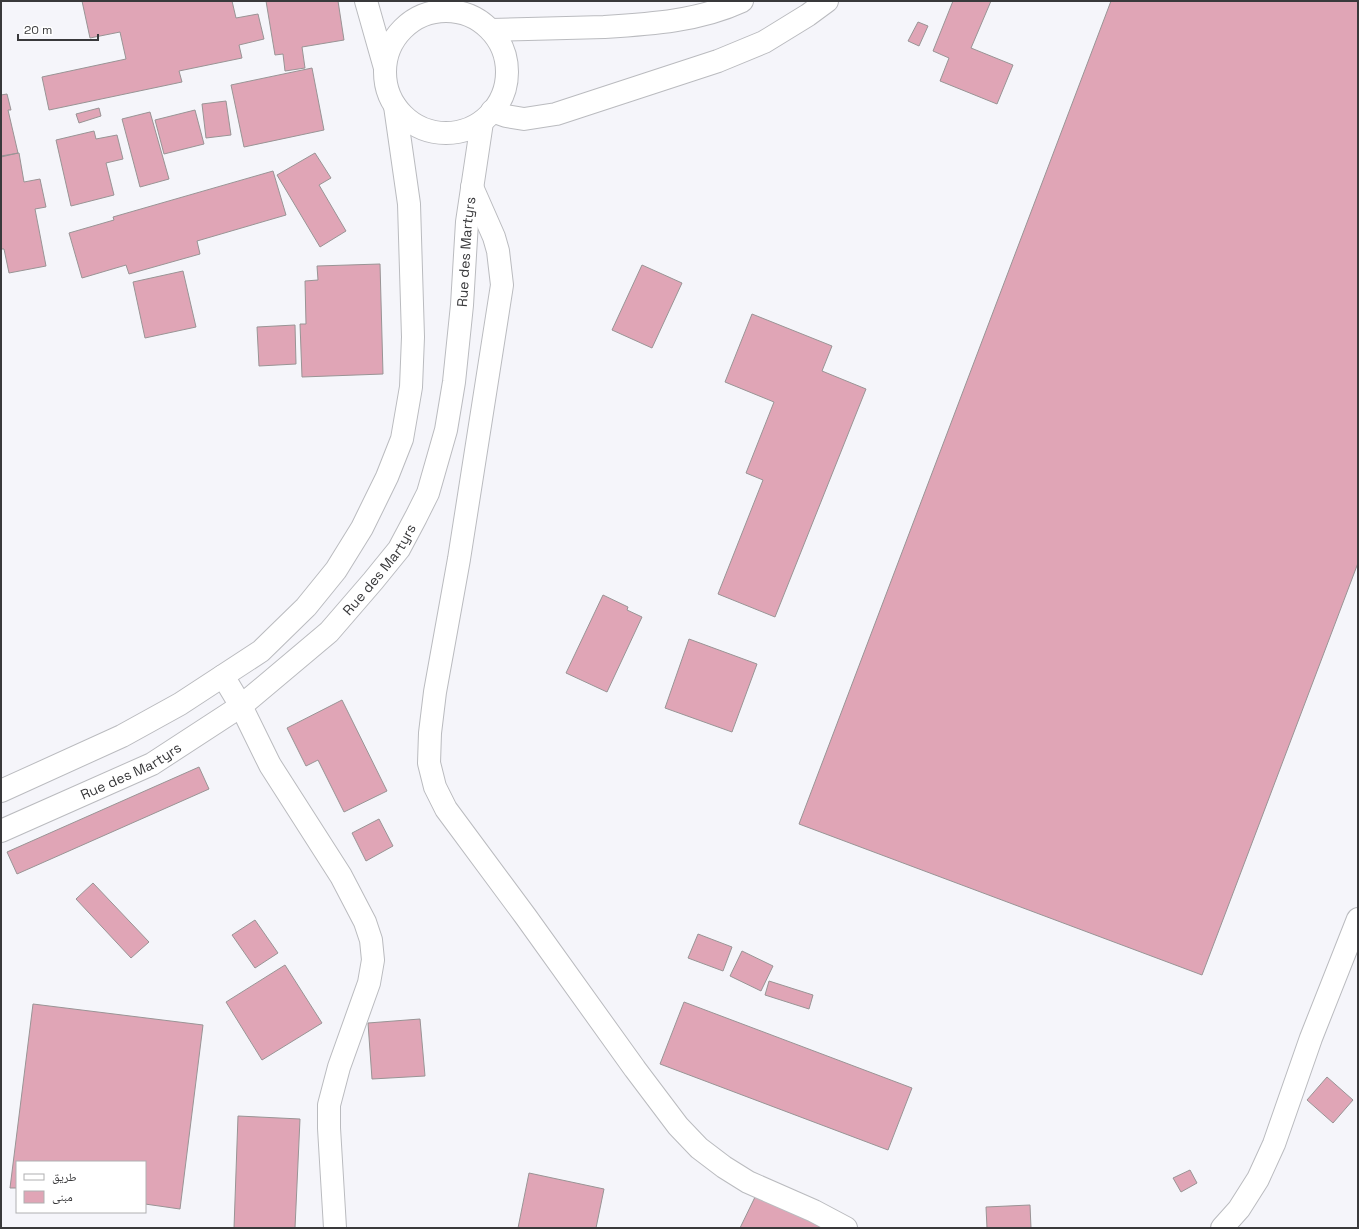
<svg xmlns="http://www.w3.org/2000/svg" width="1359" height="1229" viewBox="0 0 1359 1229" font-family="'Space Grotesk','Noto Naskh Arabic',sans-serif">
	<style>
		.building { fill: #e0a5b6; stroke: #999495 }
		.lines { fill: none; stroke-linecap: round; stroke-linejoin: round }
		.minor-casing { stroke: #babbbf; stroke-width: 24 }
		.tertiary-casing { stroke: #babbbf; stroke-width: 24 }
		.secondary-casing { stroke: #babbbf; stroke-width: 24 }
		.minor { stroke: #fff; stroke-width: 22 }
		.tertiary { stroke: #fff; stroke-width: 22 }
		.secondary { stroke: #fff; stroke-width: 22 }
		.labels { text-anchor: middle; stroke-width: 3; stroke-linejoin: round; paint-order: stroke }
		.street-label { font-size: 14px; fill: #39393b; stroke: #fff }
	</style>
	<rect width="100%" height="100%" fill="#f5f5fa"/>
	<!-- building -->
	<path class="building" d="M 82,1 L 232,1 L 236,18 L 258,14 L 264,39 L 239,45 L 242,58 L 179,71 L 182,82 L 49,110 L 42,77 L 126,59 L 120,32 L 90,38 Z
		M 266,1 L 338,1 L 344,40 L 302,47 L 305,68 L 285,71 L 283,54 L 275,55 Z
		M 953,1 L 991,1 L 971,48 L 1013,65 L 997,104 L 940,81 L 949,58 L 933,51 Z
		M 1111,1 L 1354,1 L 1358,2 L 1358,563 L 1202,975 L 799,824 Z
		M 918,22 L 928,26 L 919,46 L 908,41 Z
		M 312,68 L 324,130 L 244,147 L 231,85 Z
		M 7,94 L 11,110 L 8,110 L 18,153 L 1,157 L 1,95 Z
		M 226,101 L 231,135 L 206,138 L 202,104 Z
		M 99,108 L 101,116 L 79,123 L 76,114 Z
		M 195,110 L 204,144 L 164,154 L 155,120 Z
		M 150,112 L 169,179 L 140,187 L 122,119 Z
		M 94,131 L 96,139 L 117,135 L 123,159 L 106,163 L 114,195 L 71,206 L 56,140 Z
		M 19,153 L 24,182 L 40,179 L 46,207 L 35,209 L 46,266 L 9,273 L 4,249 L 1,249 L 1,156 Z
		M 315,153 L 331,178 L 319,185 L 346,231 L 320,247 L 277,175 Z
		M 273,171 L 286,215 L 197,241 L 200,254 L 129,274 L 126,265 L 82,278 L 69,233 L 114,220 L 113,217 Z
		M 380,264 L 383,374 L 302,377 L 300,324 L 306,324 L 305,281 L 318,280 L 317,266 Z
		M 642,265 L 682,283 L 652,348 L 612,330 Z
		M 183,271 L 196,327 L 145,338 L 133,282 Z
		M 752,314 L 832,346 L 822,371 L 866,389 L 775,617 L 718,594 L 763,480 L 746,473 L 774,402 L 725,382 Z
		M 295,325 L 296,364 L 259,366 L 257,327 Z
		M 603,595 L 628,607 L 627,610 L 642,617 L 607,692 L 566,673 Z
		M 689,639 L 757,664 L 732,732 L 665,708 Z
		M 342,700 L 387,791 L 344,812 L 318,760 L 306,766 L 287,728 Z
		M 199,767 L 209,789 L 17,874 L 7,852 Z
		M 379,819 L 393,846 L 366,861 L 352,833 Z
		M 93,883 L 149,942 L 131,958 L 76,899 Z
		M 255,920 L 278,953 L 255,968 L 232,935 Z
		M 698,934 L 732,947 L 723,971 L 688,958 Z
		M 742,951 L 773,966 L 761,991 L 730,976 Z
		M 285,965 L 322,1023 L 262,1060 L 226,1002 Z
		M 769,981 L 813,995 L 809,1009 L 765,995 Z
		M 684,1002 L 912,1088 L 888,1150 L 660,1064 Z
		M 33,1004 L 203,1025 L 180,1209 L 145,1204 L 145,1162 L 17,1162 L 17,1188 L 10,1188 Z
		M 420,1019 L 425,1076 L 372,1079 L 368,1023 Z
		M 1327,1077 L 1353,1100 L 1333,1123 L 1307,1100 Z
		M 238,1116 L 300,1119 L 295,1228 L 234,1228 Z
		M 1190,1170 L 1197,1183 L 1181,1192 L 1173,1178 Z
		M 529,1173 L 604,1189 L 596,1228 L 518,1228 Z
		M 756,1195 L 826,1228 L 740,1228 Z
		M 1030,1205 L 1031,1228 L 987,1228 L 986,1207 Z"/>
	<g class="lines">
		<defs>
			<path id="minor" d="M 472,187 L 494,237 L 498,251 L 502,285 L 459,559 L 435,692 L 430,733 L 429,763 L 435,787 L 446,809 L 526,917 L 635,1069 L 678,1126 L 699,1148 L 724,1167 L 748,1182 L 814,1211 L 846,1228
				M 223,676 L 241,706 L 270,765 L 341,876 L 365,922 L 371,940 L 373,960 L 369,983 L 339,1067 L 329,1105 L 329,1128 L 335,1228
				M 1222,1228 L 1239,1209 L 1258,1179 L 1274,1144 L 1311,1038 L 1358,919"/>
			<path id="tertiary" d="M 491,30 C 529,29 566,28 604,27 C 651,24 699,21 742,1
				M 492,111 L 506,116 L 524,119 L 556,114 L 718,61 L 764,42 L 808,15 L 827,1"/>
			<g id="secondary">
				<path d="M 366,1 L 385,68"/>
				<circle cx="446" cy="72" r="61"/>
				<path d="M 1,791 L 122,736 L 180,704 L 261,651 L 306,607 L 336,570 L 362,528 L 387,477 L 402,439 L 411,387 L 413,337 L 409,204 L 395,106"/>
				<path id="s1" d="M 1,831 L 152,764 L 241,706 L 329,632 L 373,581 L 399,549 L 416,517 L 428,493 L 446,430 L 454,382 L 462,305 L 467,222 L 482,122"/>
			</g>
		</defs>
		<!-- minor casing -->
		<use href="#minor" class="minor-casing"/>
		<!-- tertiary casing -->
		<use href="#tertiary" class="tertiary-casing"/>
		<!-- secondary casing -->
		<use href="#secondary" class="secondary-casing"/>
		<!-- minor -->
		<use href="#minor" class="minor"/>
		<!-- tertiary -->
		<use href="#tertiary" class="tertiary"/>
		<!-- secondary -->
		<use href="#secondary" class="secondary"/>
	</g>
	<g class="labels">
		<!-- street labels -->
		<g class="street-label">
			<text dy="5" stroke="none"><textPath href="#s1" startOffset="803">Rue des Martyrs</textPath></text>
			<text dy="5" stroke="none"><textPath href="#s1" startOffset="467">Rue des Martyrs</textPath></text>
			<text dy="5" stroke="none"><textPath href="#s1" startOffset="143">Rue des Martyrs</textPath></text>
		</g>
	</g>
	<!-- border -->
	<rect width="1359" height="1229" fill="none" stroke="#39393b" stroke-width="4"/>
	<!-- legend -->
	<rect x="16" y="1161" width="130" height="52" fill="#ffffff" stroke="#b0b0b1"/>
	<rect x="24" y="1174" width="20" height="6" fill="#ffffff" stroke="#b0b0b1"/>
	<text x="52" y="1181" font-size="12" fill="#39393b">طريق</text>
	<rect x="24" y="1191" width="20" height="12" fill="#e0a5b6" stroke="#b0b0b1"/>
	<text x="52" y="1201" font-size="12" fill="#39393b">مبنى</text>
	<!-- scale -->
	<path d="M18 34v6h80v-6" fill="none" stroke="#39393b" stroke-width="2"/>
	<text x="24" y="34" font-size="12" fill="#39393b" stroke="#ffffff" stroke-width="3" paint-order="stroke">20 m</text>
</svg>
